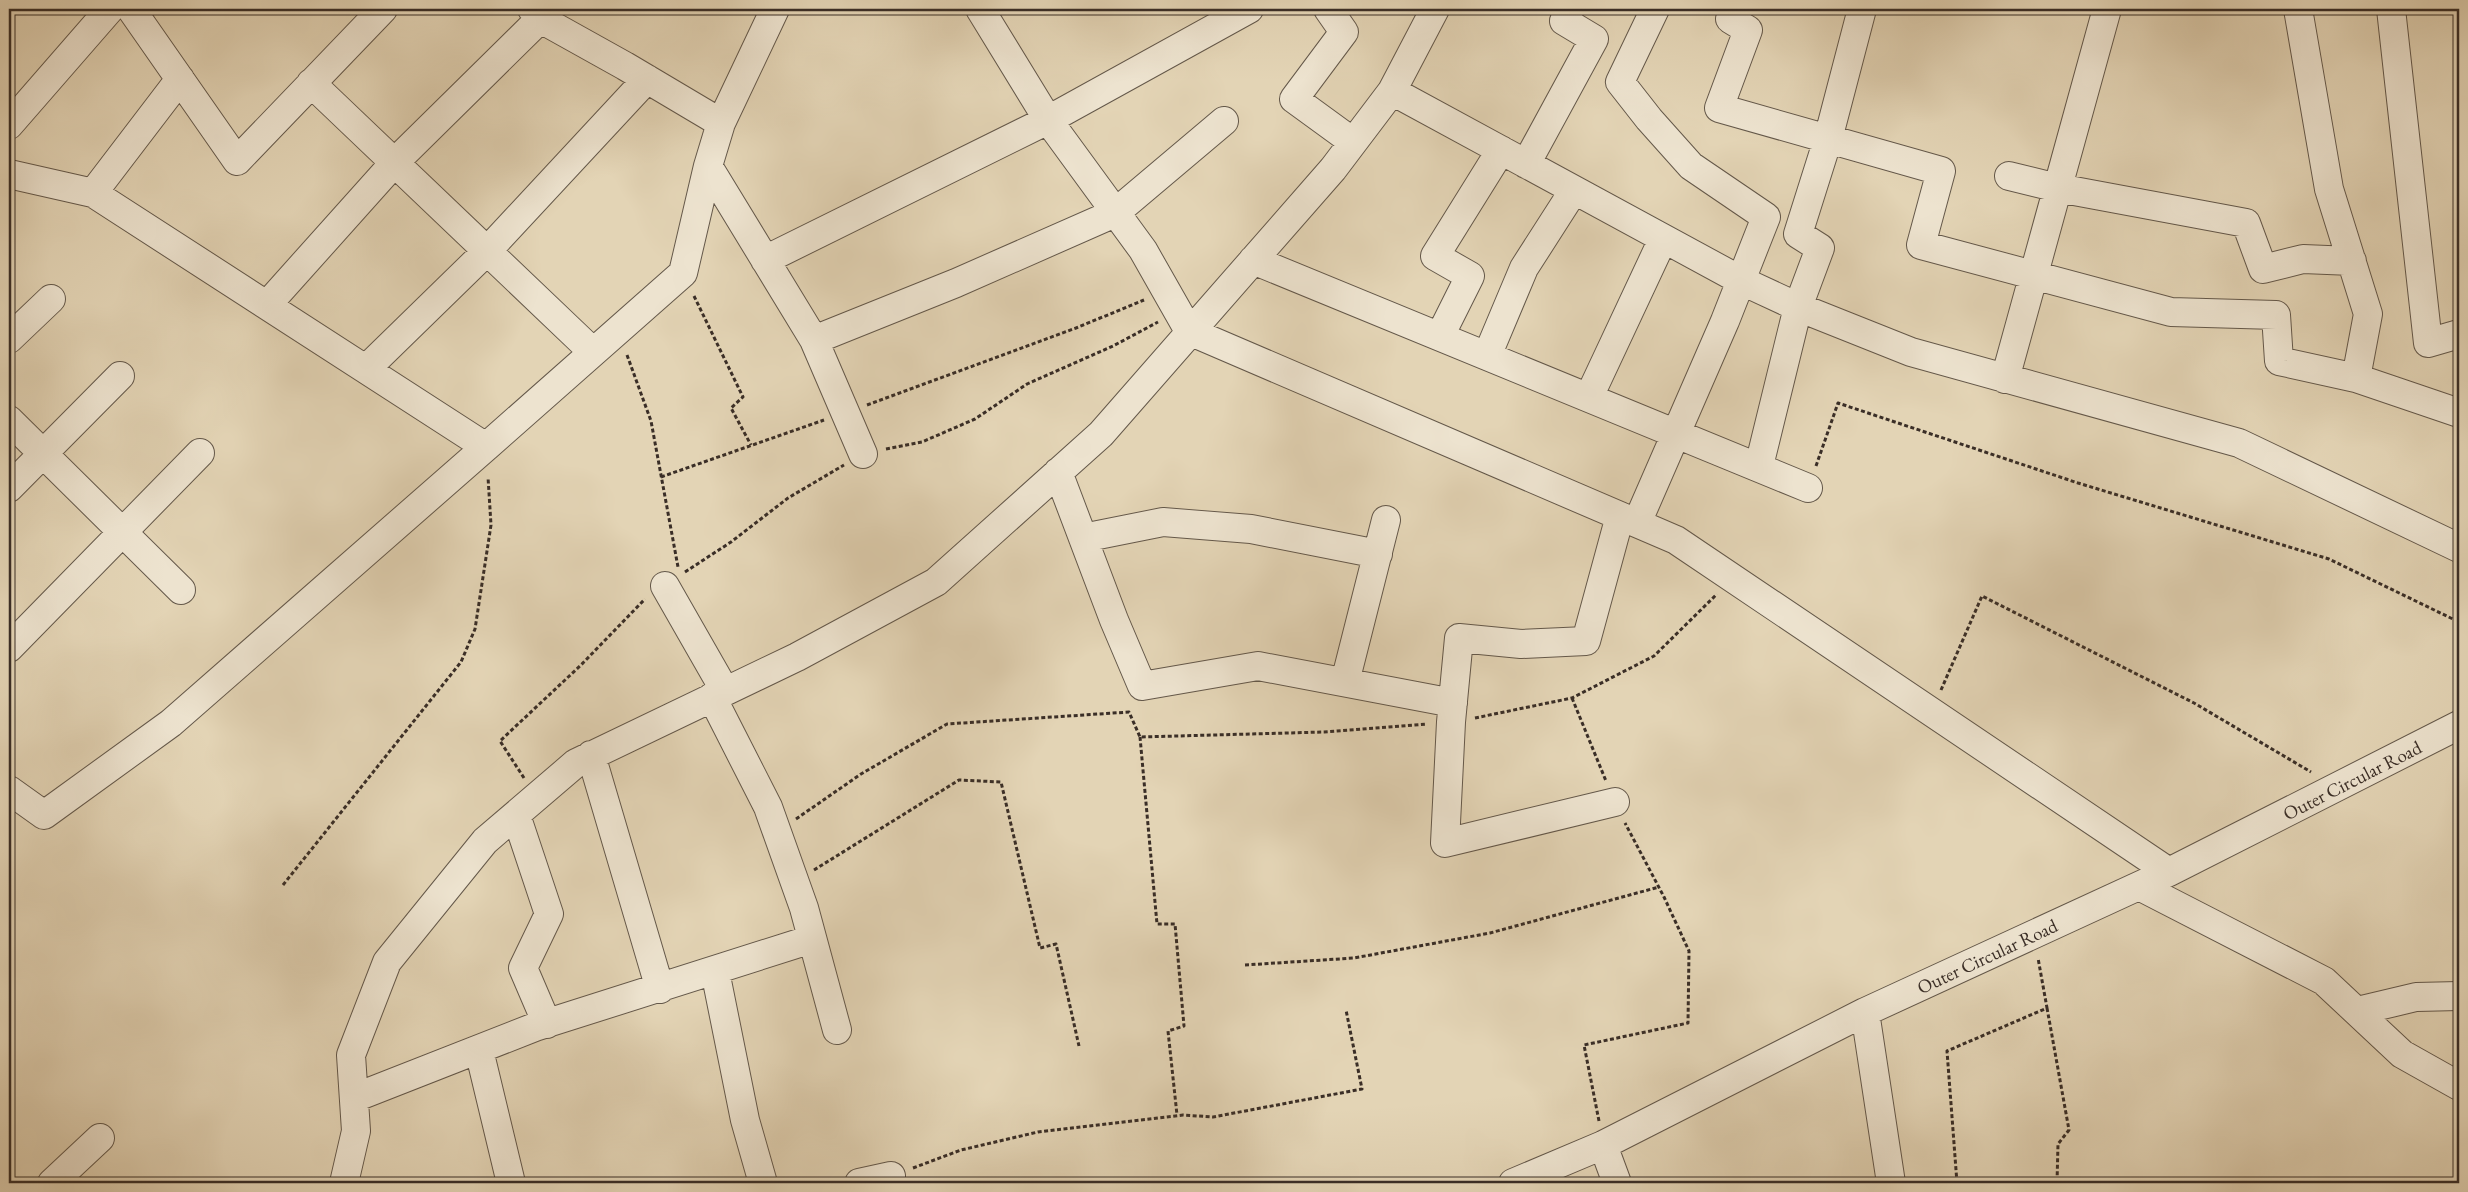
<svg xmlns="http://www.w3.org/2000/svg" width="2468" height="1192" viewBox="0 0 2468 1192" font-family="'EB Garamond',serif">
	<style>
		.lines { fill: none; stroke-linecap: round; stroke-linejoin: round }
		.minor-casing { stroke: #64584a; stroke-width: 30 }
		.path { stroke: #3a2e27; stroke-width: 3; stroke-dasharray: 4 2.5; stroke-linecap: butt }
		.minor { stroke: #ede3cf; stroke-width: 28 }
		.labels { text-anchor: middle; stroke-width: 5; stroke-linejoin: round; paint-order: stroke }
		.street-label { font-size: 19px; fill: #3a2e27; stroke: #ede3cf }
	</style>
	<rect width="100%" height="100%" fill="#e3d4b5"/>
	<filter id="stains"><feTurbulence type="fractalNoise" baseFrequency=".004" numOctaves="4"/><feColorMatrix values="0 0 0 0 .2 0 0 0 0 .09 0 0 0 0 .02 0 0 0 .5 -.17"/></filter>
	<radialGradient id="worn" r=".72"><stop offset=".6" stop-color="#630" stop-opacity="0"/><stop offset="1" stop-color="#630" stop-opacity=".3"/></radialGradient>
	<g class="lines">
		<defs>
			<path id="minor" d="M 131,9 L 237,161 L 383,9
				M 532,9 L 546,22 L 625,66 L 721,123 L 775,9
				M 980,9 L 1048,120 L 1143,250 L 1189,331 L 1676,540 L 2169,872
				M 1328,9 L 1344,32 L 1294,99 L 1353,142
				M 1733,9 L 1730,19 L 1748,30 L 1719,108 L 1941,171 L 1921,245 L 2171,312 L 2276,315 L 2279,361 L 2356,378
				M 2298,9 L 2329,189 L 2368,314 L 2356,378 L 2459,413
				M 2391,9 L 2428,343 L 2459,334
				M 311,83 L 593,352
				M 1392,91 L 1742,281 L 1798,307 L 1911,352 L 2239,443 L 2459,548
				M 721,123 L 708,166 L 814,340 L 863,454
				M 9,125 L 110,9
				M 1526,164 L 1594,39 L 1564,21 L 1570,9
				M 9,174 L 93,193 L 486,447 L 171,723 L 44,815 L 9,790
				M 2009,176 L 2058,188 L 2246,223 L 2263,269 L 2303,259 L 2352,261
				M 93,193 L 180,79
				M 765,260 L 1048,120 L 1249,9
				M 1253,260 L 1808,488
				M 267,305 L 395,162 L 541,18
				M 1440,336 L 1470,276 L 1435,256 L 1501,150
				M 9,339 L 51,299
				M 814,340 L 956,283 L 1115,213 L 1224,121
				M 1487,356 L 1524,268 L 1574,190
				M 366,369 L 488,250 L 647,79
				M 2005,379 L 2107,9
				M 1589,397 L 1663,239
				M 9,420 L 181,590
				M 486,447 L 683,273 L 708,166
				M 1759,466 L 1798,307 L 1820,248 L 1798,234 L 1828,139 L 1862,9
				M 1058,472 L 1114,620 L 1142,686 L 1258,666 L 1453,703
				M 9,488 L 120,376
				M 1637,523 L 1725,321 L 1766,217 L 1691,166 L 1649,119 L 1620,82 L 1655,9
				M 1083,538 L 1163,522 L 1251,529 L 1378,554
				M 665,586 L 725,691
				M 9,648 L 200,453
				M 1345,682 L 1386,520
				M 712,697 L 768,807 L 804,908 L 837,1030
				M 591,755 L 660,989
				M 1615,802 L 1445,843 L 1451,722 L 1459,638 L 1521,644 L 1586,641 L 1620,516
				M 516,815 L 549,914 L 523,968 L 547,1024
				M 2139,886 L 2324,981 L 2402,1054 L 2459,1086
				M 715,971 L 745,1120 L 763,1183
				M 2357,1011 L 2416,997 L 2459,996
				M 1865,1012 L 1891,1183
				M 479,1050 L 511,1183
				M 354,1098 L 535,1027 L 812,939
				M 1603,1145 L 1617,1183
				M 52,1183 L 100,1138
				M 344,1183 L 356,1131 L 351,1055 L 387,962 L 485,841 L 576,763 L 797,657 L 936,582 L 1101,434 L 1333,169 L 1392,91 L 1435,9
				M 859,1183 L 891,1176
				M 1513,1183 L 1603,1145 L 1865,1012 L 2169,872 L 2459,725"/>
		</defs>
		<!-- minor casing -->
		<use href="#minor" class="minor-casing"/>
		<!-- path -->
		<path class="path" d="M 694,296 L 743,397 L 731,408 L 751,445
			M 627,355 L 651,421 L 678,567
			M 867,405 L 1076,328 L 1144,300
			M 886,449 L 922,442 L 975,419 L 1027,384 L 1113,346 L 1158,322
			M 1816,466 L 1838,403 L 2078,483 L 2329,559 L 2459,622
			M 661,477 L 824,420
			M 685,572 L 731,542 L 788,498 L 844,465
			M 1941,690 L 1982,596 L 2194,703 L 2311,772
			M 1572,698 L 1606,781
			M 1475,718 L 1572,698 L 1654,656 L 1717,594
			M 1140,737 L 1157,924 L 1175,924 L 1184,1026 L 1168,1031 L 1177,1115
			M 524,778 L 500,741 L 581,665 L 645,599
			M 796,819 L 861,774 L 947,724 L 1129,712 L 1140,737 L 1324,732 L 1427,724
			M 814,870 L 959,780 L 1001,782 L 1040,948 L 1056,944 L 1079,1046
			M 283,885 L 461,662 L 475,629 L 491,525 L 488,477
			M 1245,965 L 1354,958 L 1490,933 L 1659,887
			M 2047,1008 L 2069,1130 L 2058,1144 L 2057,1183
			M 1599,1121 L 1584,1045 L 1688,1023 L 1689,951 L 1664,897 L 1625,823
			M 913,1168 L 961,1150 L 1038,1132 L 1183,1115 L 1213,1117 L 1362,1089 L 1346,1010
			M 1957,1183 L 1947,1051 L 2047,1008 L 2038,958"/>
		<!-- minor -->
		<use href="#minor" class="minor"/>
	</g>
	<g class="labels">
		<!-- street labels -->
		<g class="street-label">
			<text transform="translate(2352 780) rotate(-27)" y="7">Outer Circular Road</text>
			<text transform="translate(1987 956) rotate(-25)" y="7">Outer Circular Road</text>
		</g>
	</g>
	<!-- margin -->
	<rect width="2468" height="1192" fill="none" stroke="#e3d4b5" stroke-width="30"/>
	<rect x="10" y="10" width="2448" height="1172" fill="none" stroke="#3a2e27" stroke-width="2.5"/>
	<rect x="15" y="15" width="2438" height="1162" fill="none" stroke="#3a2e27"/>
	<rect width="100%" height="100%" filter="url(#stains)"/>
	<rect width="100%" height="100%" fill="url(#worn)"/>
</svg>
